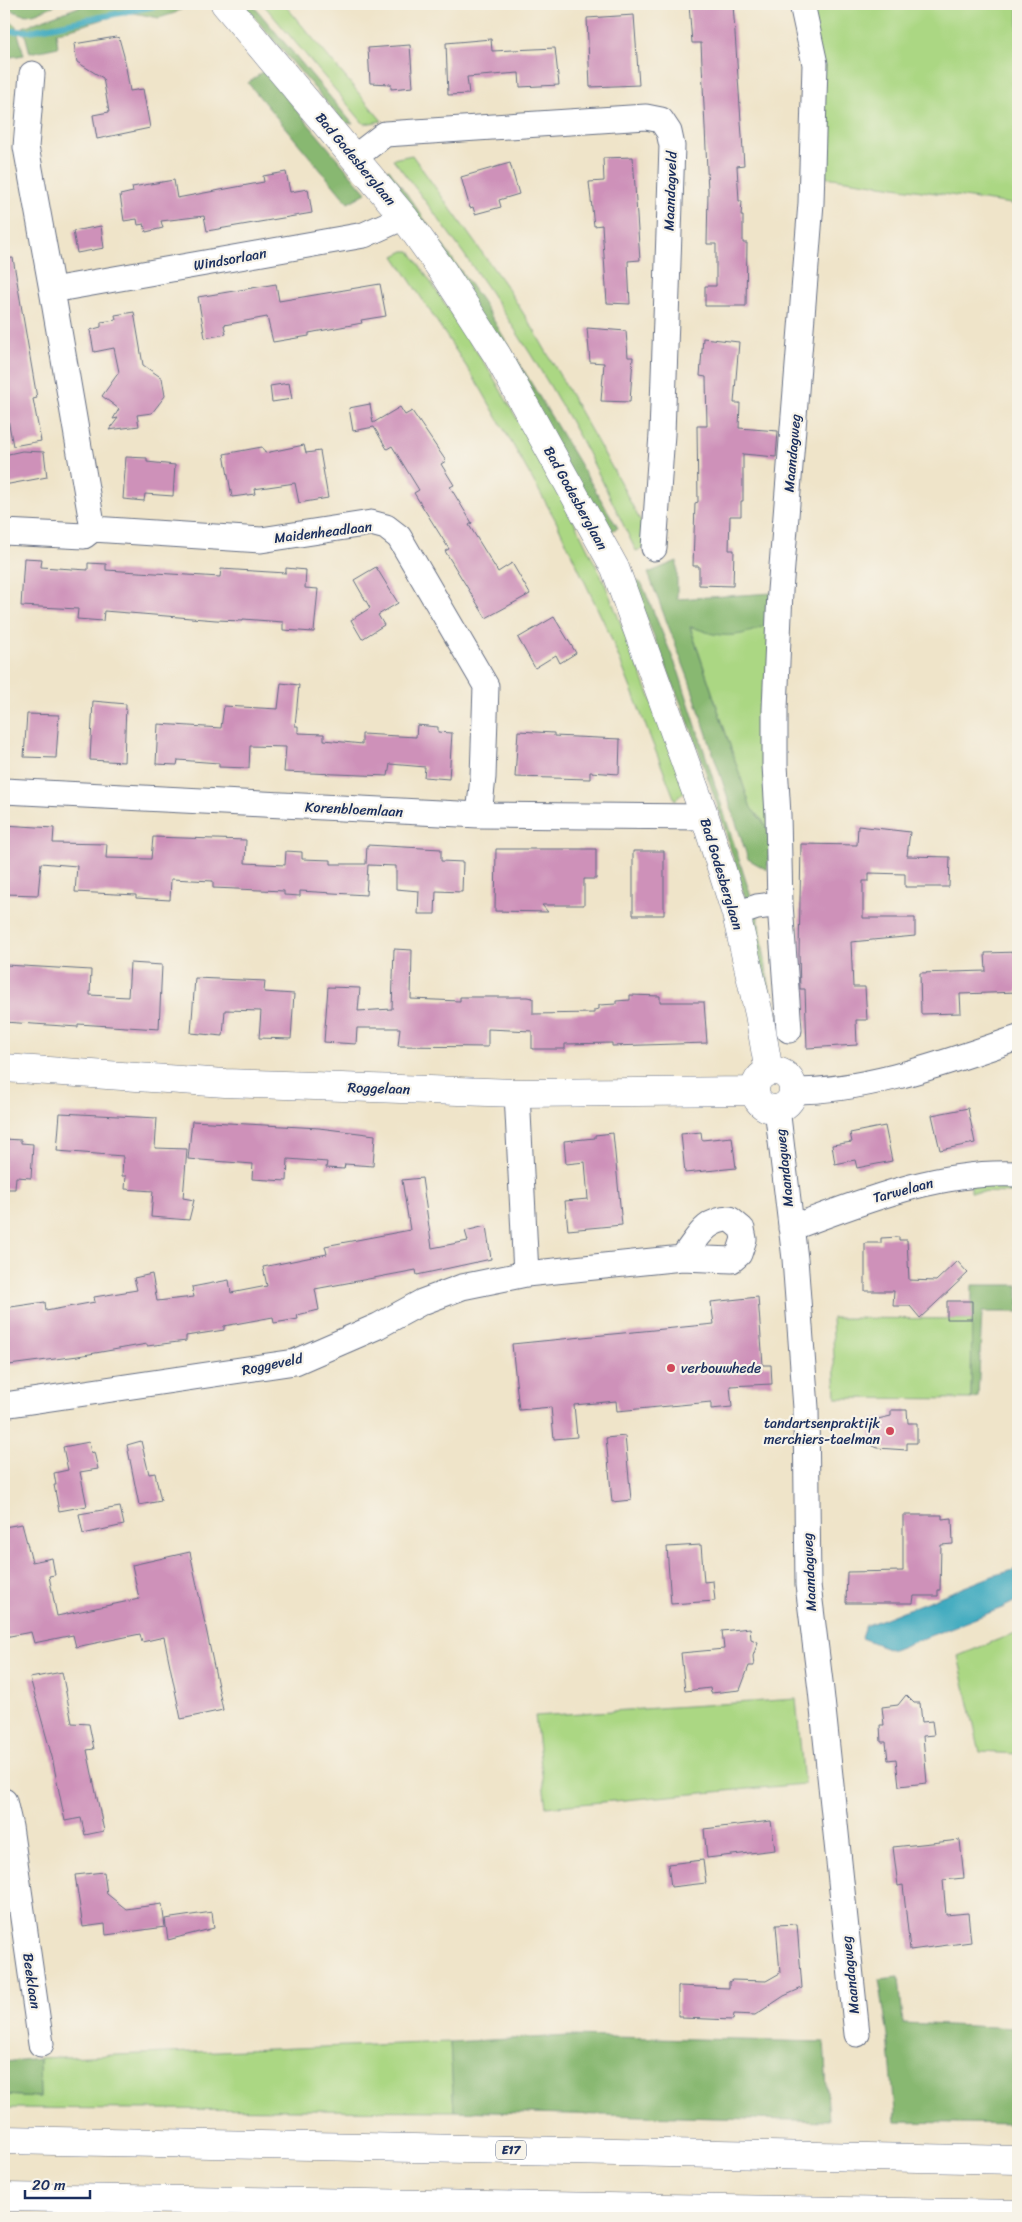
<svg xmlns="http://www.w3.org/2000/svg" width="1022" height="2222" viewBox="0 0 1022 2222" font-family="Sriracha,sans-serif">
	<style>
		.green { fill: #abd783; stroke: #638370 }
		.forest { fill: #88b871; stroke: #527468 }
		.water { fill: #3faabf; stroke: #2d6c8e }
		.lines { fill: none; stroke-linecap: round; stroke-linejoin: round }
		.stream { stroke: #3faabf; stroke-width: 6 }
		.building { fill: #ce91b9 }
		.minor-casing { stroke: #656e83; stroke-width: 27 }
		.tertiary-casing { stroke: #656e83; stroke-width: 29 }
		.motorway-casing { stroke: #656e83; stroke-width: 29 }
		.minor { stroke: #fff; stroke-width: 25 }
		.tertiary { stroke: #fff; stroke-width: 28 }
		.motorway { stroke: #fff; stroke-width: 28 }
		.poi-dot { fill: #d1495b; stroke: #f7f3e8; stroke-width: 2 }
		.labels { text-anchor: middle; stroke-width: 4.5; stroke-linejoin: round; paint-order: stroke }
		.shield { fill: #f7f3e8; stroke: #5d6a87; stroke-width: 1 }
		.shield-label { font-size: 12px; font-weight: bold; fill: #1b2f5e }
		.street-label { font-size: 14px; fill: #1b2f5e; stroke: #f7f3e8 }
		.poi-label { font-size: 14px; fill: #1b2f5e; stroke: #f7f3e8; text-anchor: start }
	</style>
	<rect width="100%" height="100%" fill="#f7f3e8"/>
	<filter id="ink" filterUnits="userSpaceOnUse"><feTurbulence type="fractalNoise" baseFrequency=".02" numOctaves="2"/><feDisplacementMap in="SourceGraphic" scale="10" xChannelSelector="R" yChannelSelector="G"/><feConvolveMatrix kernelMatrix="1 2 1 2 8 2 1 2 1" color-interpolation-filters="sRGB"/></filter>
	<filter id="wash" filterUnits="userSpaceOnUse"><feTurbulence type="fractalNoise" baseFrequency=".0096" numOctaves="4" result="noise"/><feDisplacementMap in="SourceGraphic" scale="20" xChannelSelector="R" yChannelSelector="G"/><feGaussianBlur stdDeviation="1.12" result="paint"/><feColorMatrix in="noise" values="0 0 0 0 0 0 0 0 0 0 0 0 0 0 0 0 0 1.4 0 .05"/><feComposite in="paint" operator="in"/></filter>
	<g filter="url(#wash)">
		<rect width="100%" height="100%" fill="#efe4c9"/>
		<!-- green -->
		<path class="green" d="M 263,4 L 284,4 L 382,121 L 364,124 Z
			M 808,4 L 1018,4 L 1018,205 L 819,176 Z
			M 412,155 L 506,286 L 534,330 L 619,480 L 646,532 L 644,548 L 636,551 C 615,508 595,464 571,422 C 519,330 458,242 393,159 Z
			M 404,251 L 410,251 L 492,375 L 567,507 L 605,584 L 683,780 L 685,791 L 675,800 L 609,633 L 555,519 L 481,389 L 394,256 Z
			M 771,623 L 773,839 L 764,822 L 751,808 L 690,626 L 712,633 Z
			M 1018,1180 L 1018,1193 L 971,1192 L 971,1183 Z
			M 832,1318 L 972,1319 L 971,1399 L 836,1398 Z
			M 1018,1633 L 1018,1754 L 980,1752 L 958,1656 L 1012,1634 Z
			M 796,1699 L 804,1784 L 546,1807 L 535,1716 Z
			M 450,2042 L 454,2111 L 4,2108 L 4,2095 L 40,2097 L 39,2058 Z"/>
		<!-- forest -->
		<path class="forest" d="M 4,4 L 58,4 C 34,13 27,23 4,4 Z
			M 87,4 L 190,4 L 175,13 L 159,18 L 129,12 L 56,33 L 58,47 L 30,53 L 23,27 Z
			M 243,4 L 252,4 L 353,124 L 347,123 L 339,117 Z
			M 4,16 L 16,26 L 24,55 L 4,58 Z
			M 264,71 L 366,193 L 348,203 L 248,83 Z
			M 389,169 L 482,301 L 618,528 L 604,534 L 384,172 Z
			M 677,561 L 677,599 L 773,593 L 771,623 C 751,633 735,638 713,634 C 705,632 697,628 690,627 L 751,808 C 775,835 773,835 767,870 L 748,859 L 688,677 L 648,573 Z
			M 638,581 L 642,584 L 679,673 L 753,903 L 745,898 L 721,816 L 692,731 L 633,584 Z
			M 744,916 L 758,916 L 775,1022 L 770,1022 Z
			M 972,1285 L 1018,1285 L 1018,1312 L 982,1312 L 978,1397 L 971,1399 Z
			M 899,1977 L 903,2023 L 1018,2028 L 1018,2124 L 896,2122 L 888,2036 L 879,1979 Z
			M 569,2036 L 824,2042 L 829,2121 L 454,2111 L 450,2042 Z
			M 39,2058 L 40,2097 L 4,2095 L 4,2062 Z"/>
		<!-- water -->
		<path class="water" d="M 1018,1569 L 1018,1600 L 1002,1608 L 893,1650 L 861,1638 L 865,1626 L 995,1575 Z"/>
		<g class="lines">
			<!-- stream -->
			<path class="stream" d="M 4,31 L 30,31 L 165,4"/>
		</g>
		<g id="blocks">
			<!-- building -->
			<path class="building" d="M 689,4 L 733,4 L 744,165 L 737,166 L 739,201 L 742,201 L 741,216 L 743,216 L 743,243 L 747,243 L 746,306 L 705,306 L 705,286 L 716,286 L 716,244 L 707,244 L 708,191 L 701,43 L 692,43 Z
				M 634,15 L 639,85 L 590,87 L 587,18 Z
				M 116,37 L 119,38 L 124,56 L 130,91 L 143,89 L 150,128 L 97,139 L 93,115 L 109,112 L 103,78 L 77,62 L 74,44 Z
				M 491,39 L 492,51 L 555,48 L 559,85 L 520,87 L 519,73 L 467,77 L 469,94 L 448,95 L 446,43 Z
				M 410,45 L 413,87 L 391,89 L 391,84 L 370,83 L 368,48 Z
				M 633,157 L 640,260 L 628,261 L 630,304 L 607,303 L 602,225 L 594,226 L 589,182 L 604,181 L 603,158 Z
				M 510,163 L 519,194 L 499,200 L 501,207 L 475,214 L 473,207 L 470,208 L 461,177 Z
				M 286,172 L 290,192 L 308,189 L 312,213 L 207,231 L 204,216 L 161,221 L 163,228 L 146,232 L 144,224 L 138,225 L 137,219 L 124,221 L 120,195 L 133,192 L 132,187 L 174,180 L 177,198 L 264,182 L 263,176 Z
				M 101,226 L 104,248 L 77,253 L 73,231 Z
				M 13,258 L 37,398 L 33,399 L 41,441 L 13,446 L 8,419 L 4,420 L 4,259 Z
				M 276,284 L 279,301 L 380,284 L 386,316 L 361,320 L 362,323 L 309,333 L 309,336 L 273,342 L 267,317 L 224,325 L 226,334 L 205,338 L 198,297 Z
				M 134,312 L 143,365 L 162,378 L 165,396 L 152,413 L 137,415 L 139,426 L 109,430 L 118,418 L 113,419 L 119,409 L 102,396 L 119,372 L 114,348 L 94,352 L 90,330 L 101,327 L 101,322 L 116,320 L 115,315 Z
				M 587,328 L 626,331 L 628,357 L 633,357 L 630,402 L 601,401 L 604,363 L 590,362 Z
				M 703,338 L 739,342 L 734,403 L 740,403 L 739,428 L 778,431 L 776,457 L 743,454 L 743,501 L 741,501 L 741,516 L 730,516 L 729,550 L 734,550 L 733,586 L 699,585 L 699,566 L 693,566 L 695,503 L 698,502 L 697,426 L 707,426 L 706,377 L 700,376 Z
				M 289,383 L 292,399 L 272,402 L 270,386 Z
				M 370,404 L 373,423 L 400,407 L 405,415 L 412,411 L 446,461 L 441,464 L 454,485 L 450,487 L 472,523 L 469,525 L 498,572 L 512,563 L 530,594 L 486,618 L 445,551 L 449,549 L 414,493 L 419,490 L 392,446 L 387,449 L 374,427 L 353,431 L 349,408 Z
				M 304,445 L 306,453 L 320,451 L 328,498 L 299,503 L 295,483 L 254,489 L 255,494 L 232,497 L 224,454 L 262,447 L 265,453 Z
				M 22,451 L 44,452 L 47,477 L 4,485 L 4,455 Z
				M 126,457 L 147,458 L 147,462 L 175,465 L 173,496 L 145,494 L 144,501 L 123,499 Z
				M 24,558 L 42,559 L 41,567 L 88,570 L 88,563 L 106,564 L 106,570 L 220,577 L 221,569 L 286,573 L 286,568 L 306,570 L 305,588 L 318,589 L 314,632 L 283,630 L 283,622 L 243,619 L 243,621 L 216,620 L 104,611 L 103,621 L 77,619 L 78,609 L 21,606 Z
				M 376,567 L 398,603 L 378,615 L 384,625 L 362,639 L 351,620 L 370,608 L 354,580 Z
				M 554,617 L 576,653 L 560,663 L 556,655 L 535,668 L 518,638 Z
				M 281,683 L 299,685 L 295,726 L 298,726 L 298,733 L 324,734 L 324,740 L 362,744 L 362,734 L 416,737 L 417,725 L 438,727 L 438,732 L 452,733 L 449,779 L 424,777 L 425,767 L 390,764 L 388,776 L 284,772 L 286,747 L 250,746 L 249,768 L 219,767 L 219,763 L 178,760 L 177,765 L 156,764 L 158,724 L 221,728 L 224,706 L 278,709 Z
				M 93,701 L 126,704 L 124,762 L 90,760 Z
				M 27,714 L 59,715 L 56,758 L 24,757 Z
				M 518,731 L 554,733 L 554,736 L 620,739 L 619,774 L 590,772 L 590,779 L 515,777 Z
				M 4,825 L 54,828 L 53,843 L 107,844 L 106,858 L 151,859 L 153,837 L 246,840 L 245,863 L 285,865 L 286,851 L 302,852 L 302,859 L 331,860 L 331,864 L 366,864 L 367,845 L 441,849 L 441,861 L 463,862 L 462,892 L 436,891 L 435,914 L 418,914 L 419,891 L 396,889 L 396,866 L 368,865 L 366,895 L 300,891 L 300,896 L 284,895 L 284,891 L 213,888 L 213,881 L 171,879 L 170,900 L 136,898 L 136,895 L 75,892 L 77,866 L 41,863 L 38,895 L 5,894 Z
				M 858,826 L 910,832 L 907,856 L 950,857 L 949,887 L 905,887 L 905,874 L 869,873 L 869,881 L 863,881 L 863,918 L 915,918 L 915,936 L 851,942 L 853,987 L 865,987 L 867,1020 L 856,1020 L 857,1045 L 807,1048 L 805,989 L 800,989 L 799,954 L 801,844 L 857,845 Z
				M 496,849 L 596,849 L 596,879 L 584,879 L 584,905 L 542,905 L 548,912 L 495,911 Z
				M 633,851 L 664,851 L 664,915 L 633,915 Z
				M 394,949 L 412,950 L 411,999 L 460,1001 L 460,997 L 527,997 L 533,998 L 533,1014 L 594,1013 L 594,1010 L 599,1009 L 599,1005 L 616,1004 L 616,1001 L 630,1000 L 630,995 L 660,996 L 660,1002 L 704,1002 L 707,1043 L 612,1046 L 612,1043 L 565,1044 L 565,1049 L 532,1049 L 532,1031 L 488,1029 L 488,1047 L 398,1046 L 400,1028 L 357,1028 L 356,1044 L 324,1042 L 328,987 L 360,988 L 358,1011 L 392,1009 Z
				M 1018,952 L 1018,992 L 960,994 L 961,1013 L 921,1014 L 920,973 L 986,971 L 985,953 Z
				M 130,963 L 162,965 L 159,1029 L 78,1024 L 78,1027 L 4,1022 L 4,969 L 6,969 L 6,965 L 91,970 L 90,995 L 128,997 Z
				M 195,978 L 265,981 L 264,992 L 294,994 L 291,1039 L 259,1038 L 261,1011 L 225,1010 L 223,1036 L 191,1033 Z
				M 968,1108 L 975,1143 L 940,1150 L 932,1115 Z
				M 60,1113 L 157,1118 L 155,1148 L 187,1149 L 183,1198 L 194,1200 L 189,1220 L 151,1217 L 153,1191 L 125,1189 L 126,1176 L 122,1176 L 123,1156 L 57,1151 Z
				M 192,1121 L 319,1128 L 375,1135 L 373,1166 L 345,1164 L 344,1169 L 326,1168 L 327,1162 L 288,1159 L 287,1181 L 252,1179 L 253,1164 L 188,1159 Z
				M 885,1126 L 892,1161 L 857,1168 L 855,1160 L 835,1164 L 832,1145 L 852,1142 L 850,1133 Z
				M 701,1132 L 702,1140 L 732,1137 L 736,1168 L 685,1173 L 681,1134 Z
				M 613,1133 L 622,1225 L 568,1230 L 565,1201 L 588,1199 L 585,1162 L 566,1164 L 564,1141 L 595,1138 L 595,1135 Z
				M 4,1139 L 21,1140 L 21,1143 L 33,1144 L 31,1178 L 16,1177 L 15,1189 L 4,1189 Z
				M 422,1178 L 432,1248 L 468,1241 L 465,1231 L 486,1226 L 491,1259 L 417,1275 L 416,1270 L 315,1289 L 319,1310 L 297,1315 L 298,1319 L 274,1323 L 273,1317 L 224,1326 L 224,1330 L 186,1336 L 186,1341 L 147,1346 L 147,1344 L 78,1356 L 9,1365 L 4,1329 L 4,1308 L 45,1302 L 46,1311 L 95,1302 L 94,1297 L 137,1290 L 134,1278 L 152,1274 L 157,1301 L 194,1297 L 192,1287 L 229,1280 L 231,1293 L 267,1286 L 263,1267 L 327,1254 L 325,1246 L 410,1230 L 402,1180 Z
				M 899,1237 L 899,1240 L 907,1240 L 909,1280 L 936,1281 L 957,1261 L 968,1273 L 920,1318 L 910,1306 L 893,1306 L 894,1291 L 865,1291 L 865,1243 L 881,1243 L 881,1238 Z
				M 758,1297 L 763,1365 L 771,1365 L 772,1384 L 730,1386 L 732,1407 L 711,1409 L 711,1402 L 617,1411 L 616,1401 L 574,1405 L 577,1437 L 554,1439 L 551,1407 L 519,1410 L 512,1344 L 714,1324 L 711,1302 Z
				M 947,1301 L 972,1301 L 972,1319 L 947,1319 Z
				M 891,1410 L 907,1410 L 908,1423 L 917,1423 L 917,1443 L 907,1443 L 907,1450 L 877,1448 L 870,1445 L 869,1421 L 891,1416 Z
				M 625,1436 L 631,1500 L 612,1502 L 606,1438 Z
				M 141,1441 L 149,1474 L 155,1473 L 161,1501 L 139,1505 L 127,1445 Z
				M 89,1442 L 91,1453 L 94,1452 L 98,1469 L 80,1472 L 87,1506 L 59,1511 L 54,1485 L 56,1485 L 54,1473 L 68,1470 L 63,1447 Z
				M 120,1507 L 124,1525 L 83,1534 L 79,1514 Z
				M 903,1515 L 942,1515 L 942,1519 L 952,1518 L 953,1544 L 941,1545 L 940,1590 L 938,1590 L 938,1596 L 914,1596 L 913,1603 L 846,1603 L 847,1572 L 903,1571 Z
				M 22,1524 L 32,1562 L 52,1558 L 55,1575 L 49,1576 L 57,1616 L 139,1599 L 132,1565 L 190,1552 L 223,1710 L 181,1719 L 164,1637 L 142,1642 L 140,1634 L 76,1647 L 73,1635 L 34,1643 L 31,1632 L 5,1637 L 4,1527 Z
				M 701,1545 L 704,1582 L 713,1581 L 715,1601 L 671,1604 L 667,1547 Z
				M 750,1628 L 751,1639 L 758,1642 L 753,1656 L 754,1666 L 749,1666 L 740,1690 L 711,1693 L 710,1688 L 685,1691 L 681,1653 L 724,1649 L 722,1631 Z
				M 62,1672 L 72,1723 L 89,1724 L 94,1749 L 87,1750 L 104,1831 L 85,1835 L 81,1818 L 65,1821 L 52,1757 L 30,1678 Z
				M 906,1695 L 914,1703 L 920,1703 L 922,1722 L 932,1721 L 934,1735 L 923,1736 L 927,1783 L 899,1786 L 896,1759 L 888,1760 L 886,1742 L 881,1742 L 880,1725 L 884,1725 L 882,1707 L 898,1705 Z
				M 771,1821 L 775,1850 L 707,1858 L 704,1829 Z
				M 960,1840 L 964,1878 L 943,1880 L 946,1915 L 968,1913 L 971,1942 L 910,1950 L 903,1885 L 898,1886 L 893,1847 Z
				M 703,1860 L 706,1883 L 671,1887 L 668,1864 Z
				M 104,1872 L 107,1894 L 126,1909 L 162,1904 L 165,1927 L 106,1935 L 105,1924 L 83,1927 L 75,1875 Z
				M 212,1912 L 214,1928 L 168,1940 L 165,1919 Z
				M 797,1924 L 802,1988 L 784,1996 L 755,2015 L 734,2014 L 733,2020 L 682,2018 L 682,2016 L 678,2016 L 678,1986 L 729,1988 L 729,1982 L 732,1980 L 766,1981 L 780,1973 L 776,1925 Z"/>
		</g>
	</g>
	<g filter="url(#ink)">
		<use href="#blocks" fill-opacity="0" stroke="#656e83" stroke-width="1"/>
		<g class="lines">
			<defs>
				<path id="minor" d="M 32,74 L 26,147 L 52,290
					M 355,157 L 385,134 L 646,117 L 661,120 L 669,132 L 672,146 L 662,434 L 654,548
					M 93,529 L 52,290 L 364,235 L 404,217
					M 4,532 L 84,536 L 93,529 L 261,540 L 371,523 L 386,527 L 399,537 L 486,686 L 483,777 L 479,815
					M 4,791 L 479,815 L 705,817
					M 736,914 L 757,907 L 780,904
					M 789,1030 L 780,904 L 778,815 L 775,765 L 775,709 L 780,591 L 811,203 L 815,64 L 802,4
					M 793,1091 C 870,1091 946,1062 1018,1038
					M 517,1093 L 526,1274
					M 777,1108 L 795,1259 L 806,1408 L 808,1585 L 821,1690 L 857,2034
					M 791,1228 C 864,1201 939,1170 1018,1174
					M 4,1405 L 295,1362 L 378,1326 L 422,1302 L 462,1287 L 526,1274 L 682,1258 L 732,1260 L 739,1254 L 744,1239 L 742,1229 L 730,1219 C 704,1219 697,1240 682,1258
					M 4,1801 L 10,1827 L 41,2044"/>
				<path id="tertiary" d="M 225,4 L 404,217 L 444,273 L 497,355 L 615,568 L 705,817 L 736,914 L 759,1014 L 769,1072
					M 4,1068 L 225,1083 L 517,1093 L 755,1091
					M755 1090a19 19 0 1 1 38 0a19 19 0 1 1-38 0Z"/>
				<path id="motorway" d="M 4,2140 L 1018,2160
					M 4,2197 L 1018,2214"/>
			</defs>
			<!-- minor casing -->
			<use href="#minor" class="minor-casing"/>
			<!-- tertiary casing -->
			<use href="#tertiary" class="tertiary-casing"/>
			<!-- motorway casing -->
			<use href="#motorway" class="motorway-casing"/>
			<!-- minor -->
			<use href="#minor" class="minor"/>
			<!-- tertiary -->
			<use href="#tertiary" class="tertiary"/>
			<!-- motorway -->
			<use href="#motorway" class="motorway"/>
		</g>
	</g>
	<!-- markers -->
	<g class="poi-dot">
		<circle cx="671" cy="1368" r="5"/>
		<circle cx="890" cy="1431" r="5"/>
	</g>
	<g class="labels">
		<!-- shield labels -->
		<rect class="shield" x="496" y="2140.5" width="30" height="19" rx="4"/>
		<g class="shield-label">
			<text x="511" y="2154">E17</text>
		</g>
		<!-- street labels -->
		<g class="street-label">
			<text transform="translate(356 159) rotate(50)" y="5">Bad Godesberglaan</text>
			<text transform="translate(670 191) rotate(-88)" y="5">Maandagveld</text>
			<text transform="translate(230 259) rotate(-10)" y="5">Windsorlaan</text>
			<text transform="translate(792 453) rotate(-85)" y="5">Maandagweg</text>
			<text transform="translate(576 498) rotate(61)" y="5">Bad Godesberglaan</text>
			<text transform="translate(323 532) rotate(-7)" y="5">Maidenheadlaan</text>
			<text transform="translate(354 809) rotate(3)" y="5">Korenbloemlaan</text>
			<text transform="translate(722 874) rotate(73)" y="5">Bad Godesberglaan</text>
			<text transform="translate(379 1088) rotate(2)" y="5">Roggelaan</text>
			<text transform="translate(784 1168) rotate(-96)" y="5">Maandagweg</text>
			<text transform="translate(903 1190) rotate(-15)" y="5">Tarwelaan</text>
			<text transform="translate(272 1364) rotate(-12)" y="5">Roggeveld</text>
			<text transform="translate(809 1572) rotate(-93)" y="5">Maandagweg</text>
			<text transform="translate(850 1975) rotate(-96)" y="5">Maandagweg</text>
			<text transform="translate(32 1981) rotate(82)" y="5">Beeklaan</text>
		</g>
		<!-- poi labels -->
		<g class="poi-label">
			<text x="681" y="1373">verbouwhede</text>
			<text x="880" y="1428" text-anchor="end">tandartsenpraktijk<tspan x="880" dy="16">merchiers-taelman</tspan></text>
		</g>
	</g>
	<!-- margin -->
	<rect width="1022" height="2222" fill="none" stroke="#f7f3e8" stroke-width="20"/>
	<!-- scale -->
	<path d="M25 2190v8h65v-8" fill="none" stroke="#1b2f5e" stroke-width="2.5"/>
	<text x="32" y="2190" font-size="15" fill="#1b2f5e" stroke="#f7f3e8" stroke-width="4" paint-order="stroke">20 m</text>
</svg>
